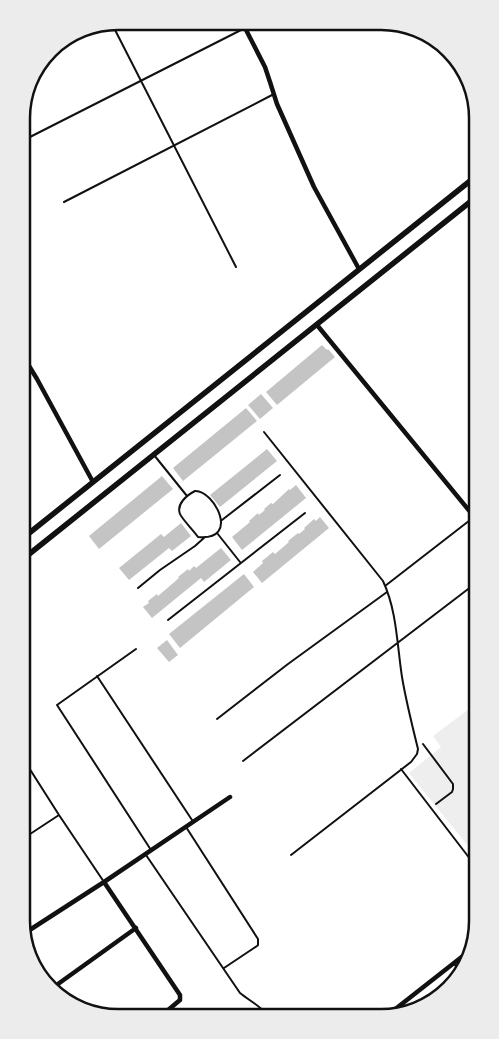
<svg xmlns="http://www.w3.org/2000/svg" width="499" height="1039" viewBox="0 0 499 1039" font-family="'Zilla Slab',serif">
	<style>
		.green { fill: #eee }
		.building { fill: #c4c4c4 }
		.lines { fill: none; stroke-linecap: round; stroke-linejoin: round }
		.path { stroke: #111; stroke-width: 2 }
		.service { stroke: #111; stroke-width: 2 }
		.minor { stroke: #111; stroke-width: 4.5 }
		.secondary { stroke: #111; stroke-width: 5.5 }
		.rim { fill: none; stroke: #111; stroke-width: 2.5 }
	</style>
	<rect width="100%" height="100%" fill="#fff"/>
	<!-- green -->
	<path class="green" d="M 477,703 L 477,857 L 409,773 L 441,747 L 433,736 Z"/>
	<!-- building -->
	<path class="building" d="M 322,345 L 327,350 L 328,349 L 335,357 L 277,405 L 266,392 Z
		M 261,394 L 273,408 L 260,419 L 248,405 Z
		M 246,408 L 257,421 L 183,481 L 173,468 Z
		M 267,449 L 277,461 L 220,507 L 210,495 Z
		M 162,476 L 173,489 L 99,549 L 89,536 Z
		M 296,485 L 306,498 L 242,550 L 232,537 L 250,522 L 249,521 L 258,513 L 259,515 L 265,510 L 264,509 L 271,503 L 273,504 L 289,489 L 290,490 Z
		M 320,517 L 329,528 L 262,583 L 253,572 L 263,563 L 262,561 L 273,552 L 275,554 L 289,542 L 288,541 L 298,533 L 299,534 L 305,529 L 304,528 L 314,519 L 316,521 Z
		M 181,523 L 191,536 L 172,551 L 169,548 L 129,580 L 119,568 L 161,534 L 164,537 Z
		M 221,548 L 231,560 L 204,582 L 201,578 L 152,618 L 143,607 L 149,603 L 148,601 L 157,594 L 158,596 L 179,578 L 178,577 L 188,569 L 189,571 L 194,566 L 196,568 Z
		M 244,574 L 254,587 L 180,648 L 169,634 Z
		M 167,640 L 178,655 L 169,662 L 157,648 Z"/>
	<g class="lines">
		<!-- path -->
		<path class="path" d="M 423,744 L 453,784 L 453,789 L 452,792 L 436,804"/>
		<!-- service -->
		<path class="service" d="M 112,24 L 236,267
			M 26,139 L 245,28
			M 64,202 L 274,94
			M 264,432 L 383,581 C 397,611 397,645 402,677 C 406,701 412,725 418,749 L 417,754 L 411,762 L 291,855
			M 154,455 L 187,496
			M 195,491 C 214,490 241,541 198,537 C 194,531 182,519 180,514 C 176,504 187,495 195,491 Z
			M 222,520 L 280,475
			M 217,533 L 240,562
			M 385,586 L 474,517
			M 138,588 L 160,570 L 195,546 L 205,537
			M 168,620 L 305,513
			M 136,649 L 57,705 L 151,850
			M 97,676 L 192,820
			M 217,719 L 288,664 L 387,592
			M 24,760 L 59,815 L 104,882
			M 243,761 L 476,583
			M 401,769 L 477,868
			M 186,827 L 258,939 L 258,945 L 257,946 L 224,968
			M 24,838 L 59,815
			M 146,855 L 240,993 C 250,1001 260,1006 268,1015
			M 454,964 L 461,971"/>
		<!-- minor -->
		<path class="minor" d="M 242,22 L 265,67 L 270,82 L 277,104 L 314,187 L 359,269
			M 317,325 L 476,519
			M 23,356 L 37,379 L 93,482
			M 104,882 L 180,995 L 180,1000 L 161,1016
			M 25,933 L 104,882 L 230,797
			M 51,989 L 136,928
			M 389,1014 L 468,952"/>
		<!-- secondary -->
		<path class="secondary" d="M 23,538 L 475,177
			M 23,559 L 475,198"/>
	</g>
	<!-- crop -->
	<path d="M0 0H499V1039H0ZM118 30H381A88 88 0 0 1 469 118V921A88 88 0 0 1 381 1009H118A88 88 0 0 1 30 921V118A88 88 0 0 1 118 30Z" fill="#ececec" fill-rule="evenodd"/>
	<path class="rim" d="M118 30H381A88 88 0 0 1 469 118V921A88 88 0 0 1 381 1009H118A88 88 0 0 1 30 921V118A88 88 0 0 1 118 30Z"/>
</svg>
